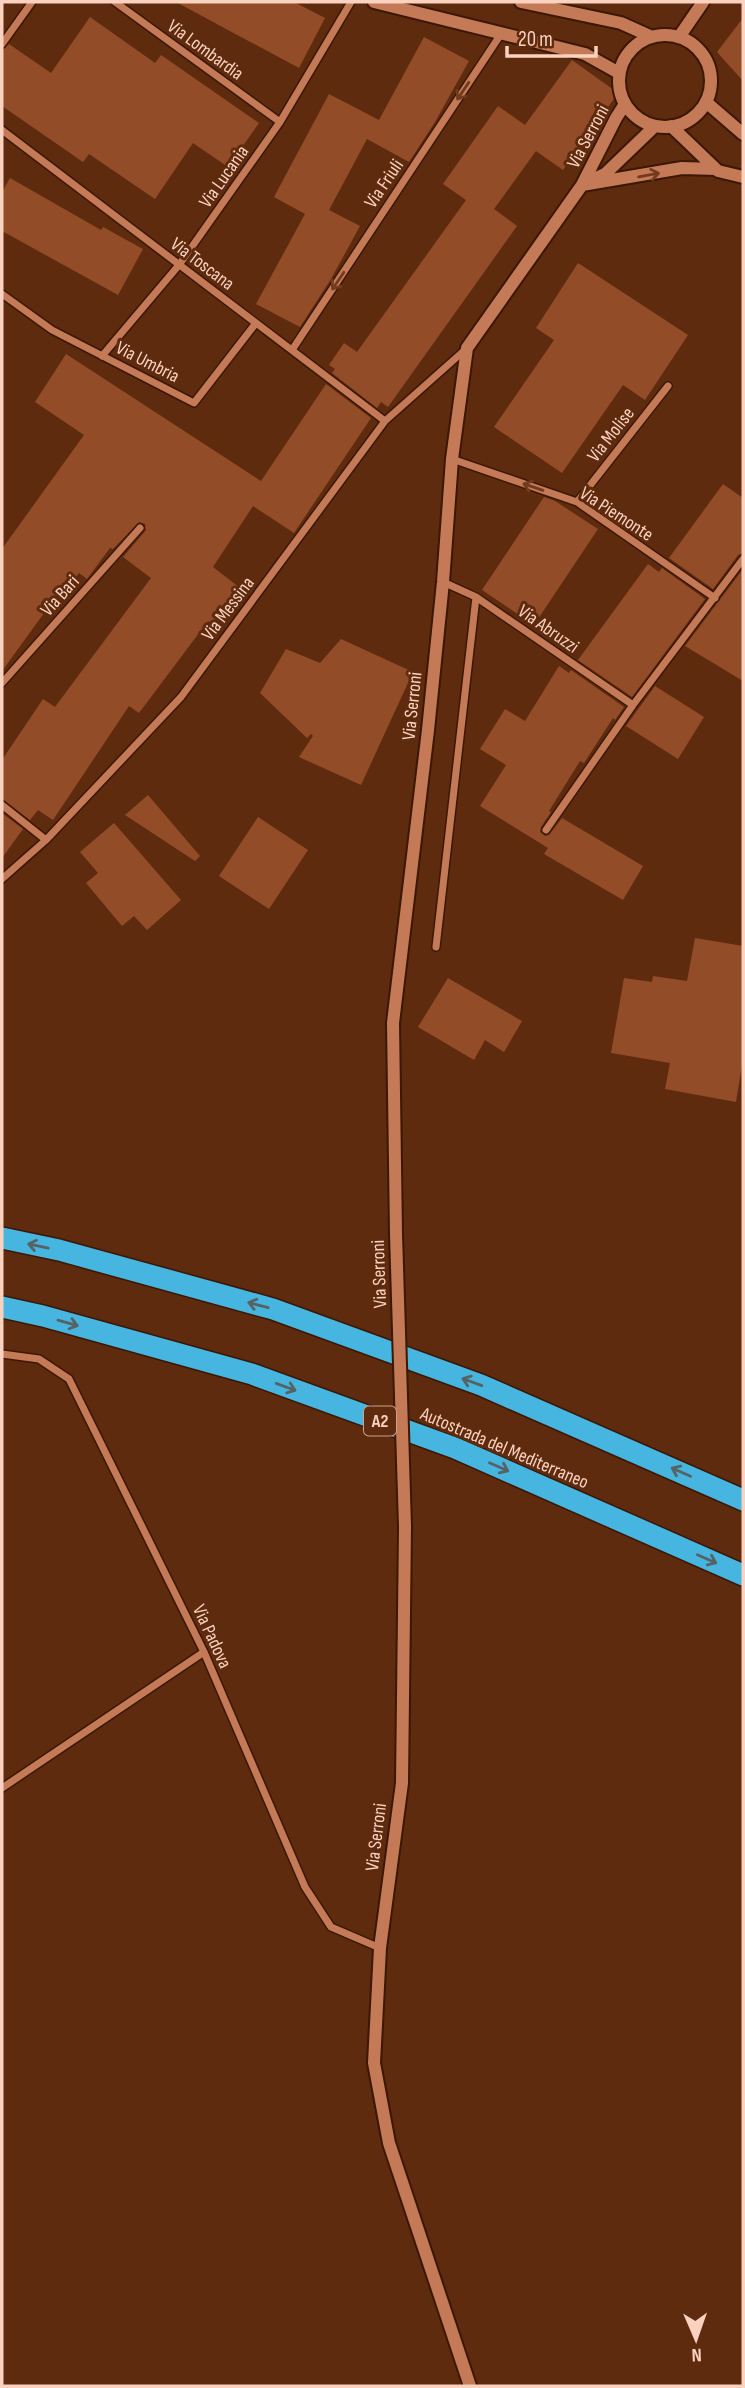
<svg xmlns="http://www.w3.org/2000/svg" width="745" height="2388" viewBox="0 0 745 2388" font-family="'Sofia Sans Condensed',sans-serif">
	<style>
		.building { fill: #924d28 }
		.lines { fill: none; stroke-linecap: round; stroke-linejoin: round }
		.minor-casing { stroke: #3b1704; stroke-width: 10 }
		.tertiary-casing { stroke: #3b1704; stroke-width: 16 }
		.motorway-casing { stroke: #3b1704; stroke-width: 24 }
		.minor { stroke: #c47a56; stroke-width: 7 }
		.tertiary { stroke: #c47a56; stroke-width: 12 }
		.motorway { stroke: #46b6e0; stroke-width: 21 }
		.tertiary-bridge-casing { stroke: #3b1704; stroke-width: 16; stroke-linecap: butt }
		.tertiary-bridge { stroke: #c47a56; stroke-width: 12 }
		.oneway { stroke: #733b1d }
		.oneway2 { stroke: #556363 }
		.labels { text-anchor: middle; stroke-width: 6; stroke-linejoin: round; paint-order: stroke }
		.shield { fill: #5f2b0f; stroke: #cca08a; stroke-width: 2 }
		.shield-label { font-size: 18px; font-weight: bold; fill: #fbd2bf }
		.street-label { font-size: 19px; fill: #fbd2bf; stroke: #5f2b0f }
	</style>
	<rect width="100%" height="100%" fill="#5f2b0f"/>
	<!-- building -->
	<path class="building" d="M 176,2 L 294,2 L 325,18 L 299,68 Z
		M 90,17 L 155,63 L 161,55 L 259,123 L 228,167 L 193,143 L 155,199 L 89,154 L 83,162 L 2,106 L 2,50 L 9,44 L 51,73 Z
		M 743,18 L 743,81 L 717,52 Z
		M 424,37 L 469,61 L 435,122 L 409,162 L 367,139 L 329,210 L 360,226 L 331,279 L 300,327 L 256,304 L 305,214 L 274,197 L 329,94 L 379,120 Z
		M 572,60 L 618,93 L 563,170 L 536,151 L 494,209 L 517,226 L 388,407 L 381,402 L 377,408 L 332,373 L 335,369 L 329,365 L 344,343 L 357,352 L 466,200 L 443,184 L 498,106 L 525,125 Z
		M 10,178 L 101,230 L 103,227 L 143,249 L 118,295 L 2,231 L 2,192 Z
		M 578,263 L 688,335 L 645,400 L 623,385 L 562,473 L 494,427 L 554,340 L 536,328 Z
		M 66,354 L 261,481 L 326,384 L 371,418 L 294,533 L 253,506 L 213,567 L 244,591 L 217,627 L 208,621 L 139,713 L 129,706 L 53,820 L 38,810 L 30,820 L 2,799 L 2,760 L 43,699 L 55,707 L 151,578 L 123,557 L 146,530 L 145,524 L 139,522 L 113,549 L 110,548 L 87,579 L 79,573 L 59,601 L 55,598 L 2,671 L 2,549 L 84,435 L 35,402 Z
		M 723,484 L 743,498 L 743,553 L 738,555 L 713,589 L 669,558 Z
		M 544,497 L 555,501 L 598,529 L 534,625 L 482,590 Z
		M 648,564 L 659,572 L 662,568 L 705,599 L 632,697 L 578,660 Z
		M 743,569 L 743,681 L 685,646 Z
		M 341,639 L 413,672 L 361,785 L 299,757 L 313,736 L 311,734 L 307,738 L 260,693 L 286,649 L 320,663 Z
		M 559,666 L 569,673 L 571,670 L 624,707 L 615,720 L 613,718 L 584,763 L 580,761 L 549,811 L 551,812 L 541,827 L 540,832 L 545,836 L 549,835 L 562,818 L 643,866 L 623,900 L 544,854 L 548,848 L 480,806 L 506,765 L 480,749 L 505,709 L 525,721 Z
		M 655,686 L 704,717 L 678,759 L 626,726 Z
		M 148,795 L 200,856 L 195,861 L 125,815 Z
		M 2,813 L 23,829 L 2,858 Z
		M 258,817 L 308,850 L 269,909 L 219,876 Z
		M 114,823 L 181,900 L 147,930 L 134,916 L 122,926 L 86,883 L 98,873 L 80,852 Z
		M 695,938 L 743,946 L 743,1059 L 736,1102 L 665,1089 L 670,1063 L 611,1053 L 624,978 L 652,982 L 653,976 L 687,981 Z
		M 448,978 L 522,1021 L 504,1052 L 485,1040 L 474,1060 L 418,1027 Z"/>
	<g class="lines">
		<defs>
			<path id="minor" d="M 115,2 L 280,122
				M 2,44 L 32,2
				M 2,130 L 385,421
				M 2,294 L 52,330 L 194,403 L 256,323
				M 292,350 L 501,34
				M 102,356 L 179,265 L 280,122 L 351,2
				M 452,459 L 577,502 L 715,598
				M 577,502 L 668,386
				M 443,582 L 476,597 L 633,705
				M 2,683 L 140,528
				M 2,805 L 46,840
				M 546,830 L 633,705 L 743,559
				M 2,879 L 46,840 L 181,697 L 385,421 L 466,349
				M 436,947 L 476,597
				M 2,1354 L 39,1359 L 69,1379 L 204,1652 L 305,1887 L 331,1927 L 380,1948
				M 2,1788 L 204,1652"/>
			<path id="tertiary" d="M 374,2 L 585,54 L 619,73
				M 521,2 L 621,23 L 652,37
				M619 81a46 46 0 1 1 92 0a46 46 0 1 1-92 0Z
				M 679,37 L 703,2
				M 706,102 L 743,134
				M 671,126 L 718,171 L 743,177
				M 592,180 L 605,174 L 655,126
				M 582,185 L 682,168 L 716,169
				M 396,1234 L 393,1023 L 428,730 L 443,582 L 452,459 L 467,348 L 582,185 L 616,118 L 625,104
				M 405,1527 L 402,1783 L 380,1948 L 374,2063 L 389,2143 L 470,2386"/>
			<path id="motorway" d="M 2,1238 L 59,1250 L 273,1309 L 481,1385 L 743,1500
				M 2,1307 L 43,1316 L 252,1374 L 455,1448 L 743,1575"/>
		</defs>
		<!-- minor casing -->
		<use href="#minor" class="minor-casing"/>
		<!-- tertiary casing -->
		<use href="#tertiary" class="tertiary-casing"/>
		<!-- motorway casing -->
		<use href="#motorway" class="motorway-casing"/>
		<!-- minor -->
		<use href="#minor" class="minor"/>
		<!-- tertiary -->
		<use href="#tertiary" class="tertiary"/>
		<!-- motorway -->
		<use href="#motorway" class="motorway"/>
		<defs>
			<path id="tertiary-bridge" d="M 396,1234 L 405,1527"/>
		</defs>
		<!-- tertiary-bridge casing -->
		<use href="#tertiary-bridge" class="tertiary-bridge-casing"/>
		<!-- tertiary-bridge -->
		<use href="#tertiary-bridge" class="tertiary-bridge"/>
	</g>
	<!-- one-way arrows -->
	<defs><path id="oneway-shaft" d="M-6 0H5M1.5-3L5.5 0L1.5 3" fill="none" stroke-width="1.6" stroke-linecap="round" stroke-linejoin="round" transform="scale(1.75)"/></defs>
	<g class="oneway">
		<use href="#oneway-shaft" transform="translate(463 91) rotate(124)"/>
		<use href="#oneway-shaft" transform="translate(649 175) rotate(-10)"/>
		<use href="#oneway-shaft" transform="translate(338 281) rotate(124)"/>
		<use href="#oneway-shaft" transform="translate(533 487) rotate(-161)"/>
	</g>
	<g class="oneway2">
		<use href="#oneway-shaft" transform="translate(38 1246) rotate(-168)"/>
		<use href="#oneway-shaft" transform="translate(258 1305) rotate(-165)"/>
		<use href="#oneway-shaft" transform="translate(68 1323) rotate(16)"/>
		<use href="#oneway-shaft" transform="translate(472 1382) rotate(-160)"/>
		<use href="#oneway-shaft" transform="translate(286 1387) rotate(20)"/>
		<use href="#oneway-shaft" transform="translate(499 1467) rotate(24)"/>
		<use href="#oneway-shaft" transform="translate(681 1472) rotate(-156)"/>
		<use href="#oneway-shaft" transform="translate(707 1559) rotate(24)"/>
	</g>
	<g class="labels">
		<!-- shield labels -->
		<rect class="shield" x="364" y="1406.5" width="32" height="29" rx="5"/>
		<g class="shield-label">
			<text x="380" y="1427">A2</text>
		</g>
		<!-- street labels -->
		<g class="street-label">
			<text transform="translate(206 49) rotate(36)" y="7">Via Lombardia</text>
			<text transform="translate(587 136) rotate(-62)" y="7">Via Serroni</text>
			<text transform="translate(223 176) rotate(-55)" y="7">Via Lucania</text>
			<text transform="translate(383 183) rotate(-56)" y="7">Via Friuli</text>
			<text transform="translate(203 263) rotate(37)" y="7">Via Toscana</text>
			<text transform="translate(148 361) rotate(27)" y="7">Via Umbria</text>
			<text transform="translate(610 434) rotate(-52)" y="7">Via Molise</text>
			<text transform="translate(617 513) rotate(33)" y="7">Via Piemonte</text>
			<text transform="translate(59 595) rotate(-48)" y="7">Via Bari</text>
			<text transform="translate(227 608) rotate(-53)" y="7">Via Messina</text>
			<text transform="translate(549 628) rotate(35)" y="7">Via Abruzzi</text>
			<text transform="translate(411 706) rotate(-84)" y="7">Via Serroni</text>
			<text transform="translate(378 1274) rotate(-92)" y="7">Via Serroni</text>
			<text transform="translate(505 1447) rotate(23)" y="7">Autostrada del Mediterraneo</text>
			<text transform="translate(213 1636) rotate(65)" y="7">Via Padova</text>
			<text transform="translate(375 1837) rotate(-83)" y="7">Via Serroni</text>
		</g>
	</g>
	<!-- border -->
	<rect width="745" height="2388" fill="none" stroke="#fbd2bf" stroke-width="7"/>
	<!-- north arrow -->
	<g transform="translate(696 2339) rotate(178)" stroke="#5f2b0f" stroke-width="5" paint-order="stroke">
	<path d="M0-5L12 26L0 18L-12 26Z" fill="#fbd2bf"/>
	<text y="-10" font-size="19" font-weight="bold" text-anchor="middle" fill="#fbd2bf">N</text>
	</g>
	<!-- scale -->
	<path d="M507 46v10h89v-10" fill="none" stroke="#fbd2bf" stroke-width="3.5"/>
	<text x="518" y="46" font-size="21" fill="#fbd2bf" stroke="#5f2b0f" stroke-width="5" paint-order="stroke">20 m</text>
</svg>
